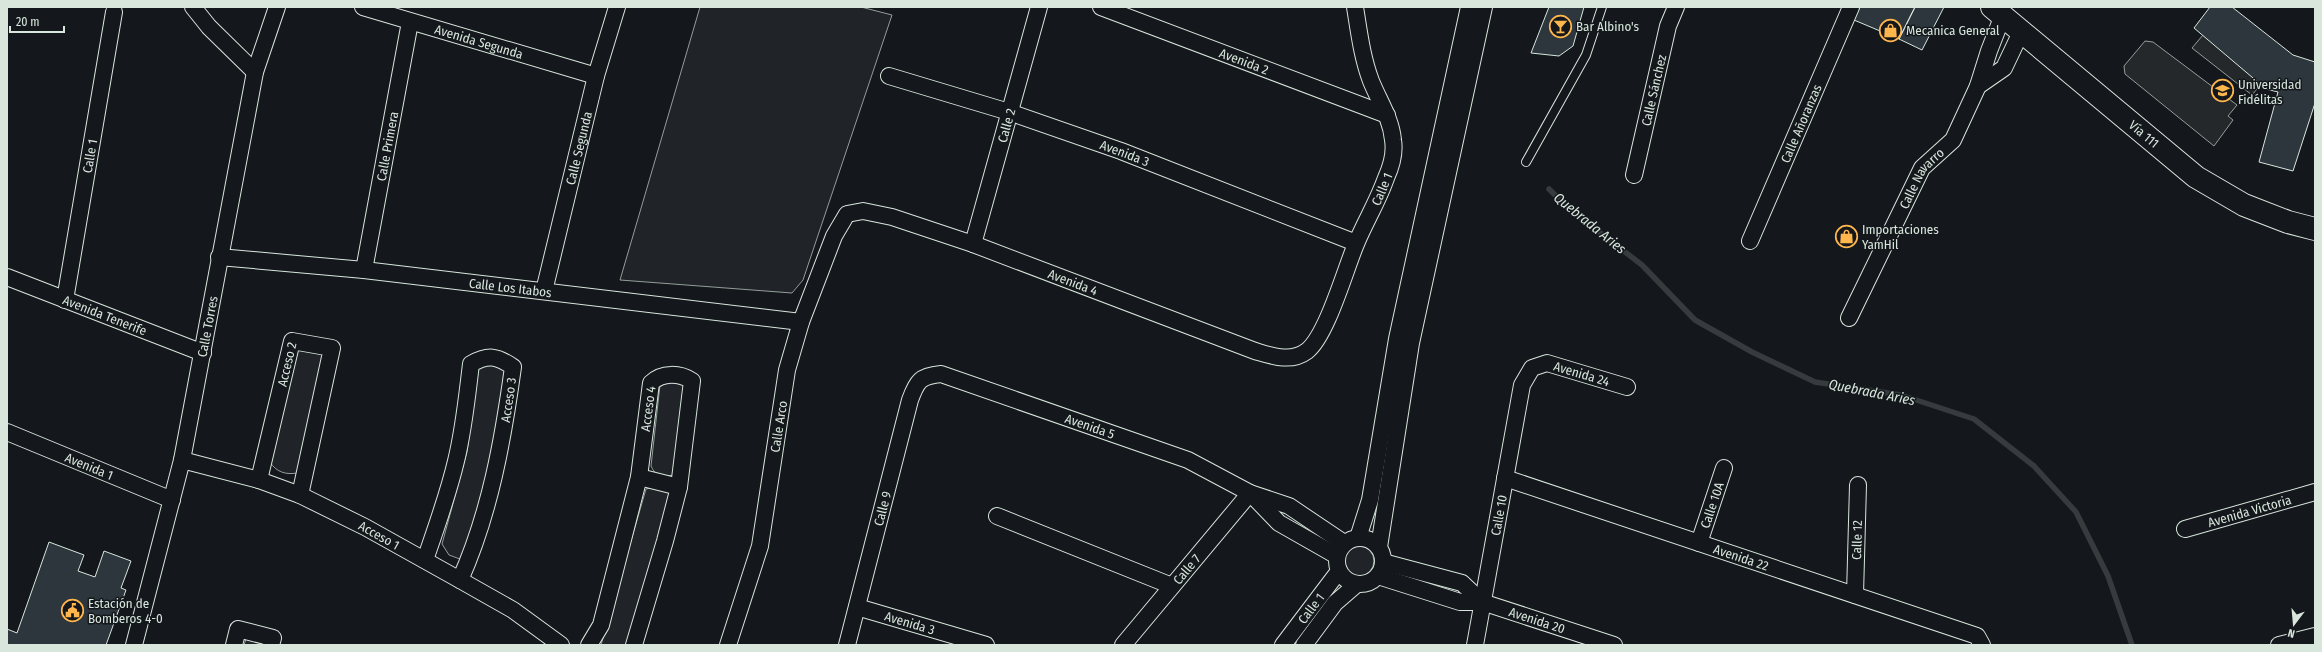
<svg xmlns="http://www.w3.org/2000/svg" width="2322" height="652" viewBox="0 0 2322 652" font-family="'Fira Sans Condensed',sans-serif">
	<style>
		.green { fill: #202428; stroke: #939e99 }
		.parking { fill: #24282b; stroke: #939e99 }
		.lines { fill: none; stroke-linecap: round; stroke-linejoin: round }
		.stream { stroke: #363b3e; stroke-width: 5.5 }
		.building { fill: #2c363c; stroke: #d8e6dc }
		.service-casing { stroke: #d8e6dc; stroke-width: 10 }
		.minor-casing { stroke: #d8e6dc; stroke-width: 18 }
		.secondary-casing { stroke: #d8e6dc; stroke-width: 24 }
		.service { stroke: #14181c; stroke-width: 8 }
		.minor { stroke: #14181c; stroke-width: 16 }
		.secondary { stroke: #14181c; stroke-width: 22 }
		.labels { text-anchor: middle; stroke-width: 3; stroke-linejoin: round; paint-order: stroke }
		.poi-label { font-size: 13px; fill: #d8e6dc; stroke: #14181c; text-anchor: start }
		.street-label { font-size: 13px; fill: #d8e6dc; stroke: #14181c }
		.water-label { font-size: 14px; font-style: italic; fill: #d8e6dc; stroke: #14181c }
	</style>
	<rect width="100%" height="100%" fill="#14181c"/>
	<!-- green -->
	<path class="green" d="M 700,7 L 861,7 L 892,15 L 803,280 L 792,293 L 620,280 Z
		M 296,350 L 321,352 L 324,358 L 297,473 C 286,475 276,472 270,462 Z
		M 486,362 L 508,371 L 496,459 L 466,555 L 460,559 L 449,555 L 442,544 L 467,452 L 478,370 Z
		M 663,380 L 684,381 L 687,390 L 674,475 C 663,477 655,476 651,466 L 660,385 Z
		M 655,487 L 669,490 L 672,496 L 629,645 L 601,645 L 646,489 Z
		M1344 561a15 15 0 1 1 30 0a15 15 0 1 1-30 0Z
		M 246,639 L 265,644 L 244,645 Z"/>
	<!-- parking -->
	<path class="parking" d="M 2203,35 L 2261,84 L 2252,95 L 2192,48 Z
		M 2145,41 L 2153,42 L 2237,105 L 2228,116 L 2233,120 L 2214,146 L 2125,74 L 2124,66 Z"/>
	<g class="lines">
		<!-- stream -->
		<path class="stream" d="M 1549,189 L 1568,208 L 1642,265 L 1695,320 L 1752,352 L 1815,382 L 1901,395 L 1974,419 L 2034,466 L 2076,512 L 2108,576 L 2132,645"/>
	</g>
	<!-- building -->
	<path class="building" d="M 1549,7 L 1584,7 L 1573,46 L 1559,56 L 1531,53 Z
		M 1860,7 L 1915,7 L 1899,39 L 1854,20 Z
		M 1915,7 L 1944,7 L 1922,50 L 1899,39 Z
		M 2210,7 L 2232,7 L 2293,55 L 2315,62 L 2315,103 L 2293,171 L 2259,162 L 2278,92 L 2266,89 L 2194,28 Z
		M 49,542 L 84,555 L 78,571 L 95,577 L 104,551 L 131,561 L 121,588 L 126,590 L 106,645 L 7,645 L 7,629 L 17,633 Z"/>
	<g class="lines">
		<defs>
			<path id="service" d="M 1526,162 L 1586,55 L 1602,7"/>
			<g id="minor">
				<path d="M 193,7 L 209,27 L 255,72"/>
				<path id="s1" d="M 363,7 L 596,76"/>
				<path id="s2" d="M 1101,7 L 1387,115"/>
				<path id="s3" d="M 889,76 L 1009,112 L 1121,151 L 1356,243"/>
				<path d="M 1978,86 L 2004,68 L 2022,30"/>
				<path id="s4" d="M 1634,175 L 1668,26 L 1676,7"/>
				<path id="s5" d="M 1750,241 L 1851,7"/>
				<path id="s6" d="M 973,244 L 1039,7"/>
				<path id="s7" d="M 219,257 L 364,270 L 801,322"/>
				<path id="s8" d="M 364,270 L 410,22"/>
				<path id="s9" d="M 7,277 L 203,353"/>
				<path id="s10" d="M 544,291 L 596,76 L 617,7"/>
				<path id="s11" d="M 65,300 L 114,12"/>
				<path id="s12" d="M 1849,318 L 1922,168 L 1953,140 L 1978,86 L 1989,51 L 2003,15"/>
				<path id="s13" d="M 7,432 L 172,500"/>
				<path id="s14" d="M 182,460 L 259,480 L 300,495 L 365,527 L 460,580 L 513,610 L 561,645"/>
				<path d="M 639,477 L 679,487"/>
				<path id="s15" d="M 1505,478 L 1977,636 L 1982,645"/>
				<path id="s16" d="M 259,480 L 292,341 L 332,348 L 300,495"/>
				<path d="M 1251,494 L 1279,523 L 1337,556"/>
				<path d="M 997,516 L 1172,586"/>
				<path id="s17" d="M 2185,529 L 2315,492"/>
				<circle cx="1360" cy="561" r="23"/>
				<path d="M 1358,538 L 1370,500 L 1397,339 L 1469,7"/>
				<path id="s18" d="M 1699,543 L 1724,468"/>
				<path d="M 1379,547 L 1411,343 L 1484,7"/>
				<path d="M 425,560 C 436,528 448,495 456,461 C 464,429 467,396 471,364 C 488,354 497,356 513,367 C 503,440 490,513 460,580"/>
				<path d="M 1383,562 L 1462,583 L 1482,602"/>
				<path id="s19" d="M 1378,576 L 1460,602 L 1482,602 L 1614,645"/>
				<path id="s20" d="M 1855,595 L 1858,485"/>
				<path id="s21" d="M 857,607 L 986,645"/>
				<path id="s22" d="M 134,645 L 182,460 L 255,72 L 277,7"/>
				<path d="M 234,645 L 238,629 L 273,638 L 271,645"/>
				<path id="s23" d="M 589,645 L 601,625 L 639,477 L 651,383 C 662,372 680,373 692,381 L 679,487 L 665,541 L 634,645"/>
				<path id="s24" d="M 728,645 L 760,546 L 787,370 L 801,322 L 834,236 L 847,214 L 863,211 L 892,217 L 973,244 L 1255,351 C 1272,356 1291,363 1307,351 C 1327,335 1345,270 1356,244 C 1365,222 1378,201 1386,178 C 1391,167 1395,152 1393,140 C 1391,118 1379,101 1371,81 C 1362,57 1359,32 1355,7"/>
				<path id="s25" d="M 847,645 L 910,400 C 917,381 920,376 941,374 L 1188,460 L 1250,493 L 1289,506 L 1344,543"/>
				<path id="s26" d="M 1123,645 L 1250,493"/>
				<path id="s27" d="M 1283,645 L 1339,571"/>
				<path d="M 1304,645 L 1335,603 L 1357,584"/>
				<path id="s28" d="M 1475,645 L 1522,385 L 1532,368 L 1547,363 L 1627,387"/>
				<path d="M 2279,645 L 2315,636"/>
			</g>
			<g id="secondary">
				<path id="s29" d="M 1992,7 L 2196,177 L 2244,205 L 2288,222 L 2315,229"/>
			</g>
		</defs>
		<!-- service casing -->
		<use href="#service" class="service-casing"/>
		<!-- minor casing -->
		<use href="#minor" class="minor-casing"/>
		<!-- secondary casing -->
		<use href="#secondary" class="secondary-casing"/>
		<!-- service -->
		<use href="#service" class="service"/>
		<!-- minor -->
		<use href="#minor" class="minor"/>
		<!-- secondary -->
		<use href="#secondary" class="secondary"/>
	</g>
	<!-- icons -->
	<defs>
		<symbol id="bar-ring" viewBox="-11 -11 22 22"><circle r="9.5" fill="#14181c" stroke="#ffb74d" stroke-width="1.5"/><path d="M-6-5H6L.8 .8V4.5H3.5V6h-7V4.5H-.8V.8Z" fill="#ffb74d"/></symbol>
		<symbol id="shop-ring" viewBox="-11 -11 22 22"><circle r="9.5" fill="#14181c" stroke="#ffb74d" stroke-width="1.5"/><path d="M-5-2.5h2.3a2.7 3.5 0 0 1 5.4 0H5L5.5 6h-11ZM-1.5-2.5h3a1.5 2.3 0 0 0-3 0Z" fill="#ffb74d"/></symbol>
		<symbol id="university-ring" viewBox="-11 -11 22 22"><circle r="9.5" fill="#14181c" stroke="#ffb74d" stroke-width="1.5"/><path d="M0-5L7-2L0 1L-7-2ZM-4 1L0 2.5L4 1V4Q0 6-4 4Z" fill="#ffb74d"/></symbol>
		<symbol id="civic-ring" viewBox="-11 -11 22 22"><circle r="9.5" fill="#14181c" stroke="#ffb74d" stroke-width="1.5"/><path d="M-.6-6.5H3V-4.5H.6V-3L4-1V1h2V6H-6V1h2V-1L-.6-3ZM-1.2 2.5V6h2.4V2.5Z" fill="#ffb74d"/></symbol>
	</defs>
	<g fill-rule="evenodd">
		<use href="#bar-ring" x="1548" y="14" width="25" height="25"/>
		<use href="#shop-ring" x="1878" y="18" width="25" height="25"/>
		<use href="#university-ring" x="2210" y="78" width="25" height="25"/>
		<use href="#shop-ring" x="1834" y="224" width="25" height="25"/>
		<use href="#civic-ring" x="60" y="598" width="25" height="25"/>
	</g>
	<g class="labels">
		<!-- poi labels -->
		<g class="poi-label">
			<text x="1576" y="31">Bar Albino's</text>
			<text x="1906" y="35">Mecanica General</text>
			<text x="2238" y="89">Universidad<tspan x="2238" dy="15">Fidélitas</tspan></text>
			<text x="1862" y="234">Importaciones<tspan x="1862" dy="15">YamHil</tspan></text>
			<text x="88" y="608">Estación de<tspan x="88" dy="15">Bomberos 4-0</tspan></text>
		</g>
		<!-- street labels -->
		<g class="street-label">
			<text dy="5" stroke="none"><textPath href="#s1" startOffset="121">Avenida Segunda</textPath></text>
			<text dy="5" stroke="none"><textPath href="#s2" startOffset="153">Avenida 2</textPath></text>
			<text dy="5" stroke="none"><textPath href="#s4" startOffset="87">Calle Sánchez</textPath></text>
			<text dy="5" stroke="none"><textPath href="#s5" startOffset="128">Calle Añoranzas</textPath></text>
			<text dy="5" stroke="none"><textPath href="#s6" startOffset="123">Calle 2</textPath></text>
			<text dy="5" stroke="none"><textPath href="#s29" startOffset="198">Vía 111</textPath></text>
			<text dy="5" stroke="none"><textPath href="#s8" startOffset="126">Calle Primera</textPath></text>
			<text dy="5" stroke="none"><textPath href="#s10" startOffset="147">Calle Segunda</textPath></text>
			<text dy="5" stroke="none"><textPath href="#s3" startOffset="248">Avenida 3</textPath></text>
			<text dy="5" stroke="none"><textPath href="#s11" startOffset="146">Calle 1</textPath></text>
			<text dy="5" stroke="none"><textPath href="#s12" startOffset="158">Calle Navarro</textPath></text>
			<text dy="5" stroke="none"><textPath href="#s24" startOffset="1116">Calle 1</textPath></text>
			<text dy="5" stroke="none"><textPath href="#s24" startOffset="688">Avenida 4</textPath></text>
			<text dy="5" stroke="none"><textPath href="#s7" startOffset="293">Calle Los Itabos</textPath></text>
			<text dy="5" stroke="none"><textPath href="#s9" startOffset="105">Avenida Tenerife</textPath></text>
			<text dy="5" stroke="none"><textPath href="#s22" startOffset="327">Calle Torres</textPath></text>
			<text dy="5" stroke="none"><textPath href="#s16" startOffset="119">Acceso 2</textPath></text>
			<text dy="5" stroke="none"><textPath href="#s28" startOffset="336">Avenida 24</textPath></text>
			<text transform="translate(508 400) rotate(-82)" y="5">Acceso 3</text>
			<text dy="5" stroke="none"><textPath href="#s23" startOffset="245">Acceso 4</textPath></text>
			<text dy="5" stroke="none"><textPath href="#s24" startOffset="225">Calle Arco</textPath></text>
			<text dy="5" stroke="none"><textPath href="#s25" startOffset="455">Avenida 5</textPath></text>
			<text dy="5" stroke="none"><textPath href="#s13" startOffset="89">Avenida 1</textPath></text>
			<text dy="5" stroke="none"><textPath href="#s18" startOffset="40">Calle 10A</textPath></text>
			<text dy="5" stroke="none"><textPath href="#s25" startOffset="141">Calle 9</textPath></text>
			<text dy="5" stroke="none"><textPath href="#s17" startOffset="67">Avenida Victoria</textPath></text>
			<text dy="5" stroke="none"><textPath href="#s28" startOffset="132">Calle 10</textPath></text>
			<text dy="5" stroke="none"><textPath href="#s14" startOffset="212">Acceso 1</textPath></text>
			<text dy="5" stroke="none"><textPath href="#s20" startOffset="55">Calle 12</textPath></text>
			<text dy="5" stroke="none"><textPath href="#s15" startOffset="249">Avenida 22</textPath></text>
			<text dy="5" stroke="none"><textPath href="#s26" startOffset="99">Calle 7</textPath></text>
			<text dy="5" stroke="none"><textPath href="#s27" startOffset="46">Calle 1</textPath></text>
			<text dy="5" stroke="none"><textPath href="#s19" startOffset="166">Avenida 20</textPath></text>
			<text dy="5" stroke="none"><textPath href="#s21" startOffset="55">Avenida 3</textPath></text>
		</g>
		<!-- water labels -->
		<g class="water-label">
			<text transform="translate(1590 223) rotate(39)" y="5">Quebrada Aries</text>
			<text transform="translate(1872 392) rotate(11)" y="5">Quebrada Aries</text>
		</g>
	</g>
	<!-- border -->
	<rect width="2322" height="652" fill="none" stroke="#d8e6dc" stroke-width="16"/>
	<!-- north arrow -->
	<g transform="translate(2294 624) rotate(196)" stroke="#14181c" stroke-width="3" paint-order="stroke">
	<path d="M0-3L7 15L0 10L-7 15Z" fill="#d8e6dc"/>
	<text y="-6" font-size="11" font-weight="bold" text-anchor="middle" fill="#d8e6dc">N</text>
	</g>
	<!-- scale -->
	<path d="M10 26v6h54v-6" fill="none" stroke="#d8e6dc" stroke-width="2"/>
	<text x="16" y="26" font-size="12" fill="#d8e6dc" stroke="#14181c" stroke-width="3" paint-order="stroke">20 m</text>
</svg>
